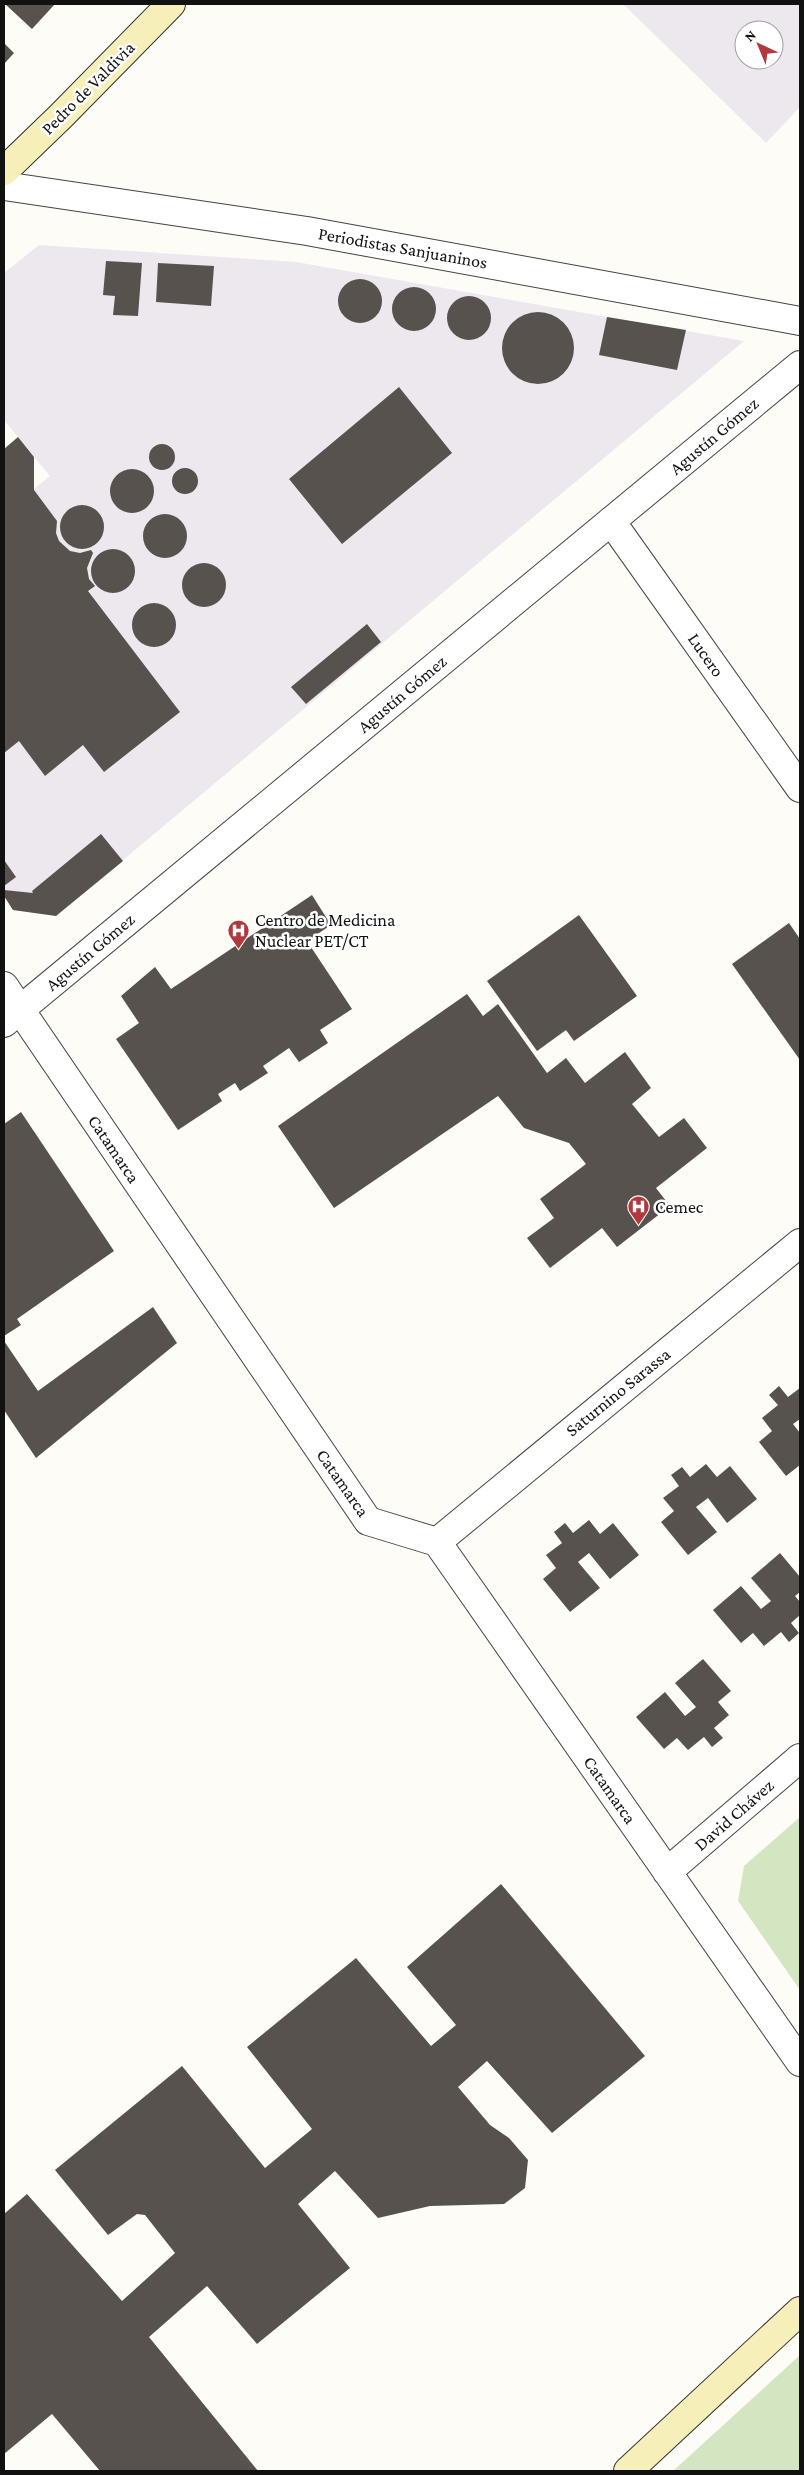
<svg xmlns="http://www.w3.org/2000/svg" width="804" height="2475" viewBox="0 0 804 2475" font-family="'Crimson Pro',serif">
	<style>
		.industrial { fill: #ede7ee; fill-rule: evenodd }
		.green { fill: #d4e5c2 }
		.building { fill: #58524e }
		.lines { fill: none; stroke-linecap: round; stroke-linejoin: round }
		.street-casing { stroke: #444; stroke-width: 30 }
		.secondary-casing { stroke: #333; stroke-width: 30 }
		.street { stroke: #fff; stroke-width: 28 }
		.secondary { stroke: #f6efb9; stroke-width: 28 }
		.labels { text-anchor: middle; stroke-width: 5; stroke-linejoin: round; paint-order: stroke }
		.street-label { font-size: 18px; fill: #111; stroke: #fff }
		.poi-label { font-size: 18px; fill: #111; stroke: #fff; text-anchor: start }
	</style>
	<rect width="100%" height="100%" fill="#fefcf6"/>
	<!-- industrial -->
	<path class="industrial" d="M 623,4 L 800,4 L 800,107 L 766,143 ZM 744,30 L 774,30 L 774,60 L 744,60 Z
		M 39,245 L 296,262 L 744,341 L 56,916 L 13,910 L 4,896 L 4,513 L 50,476 L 4,420 L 4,273 Z"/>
	<!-- green -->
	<path class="green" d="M 800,1817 L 800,1990 L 738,1901 L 744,1866 Z
		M 800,2355 L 800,2471 L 673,2471 Z"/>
	<!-- building -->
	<path class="building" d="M 5,4 L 55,4 L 32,29 Z
		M 4,43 L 14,53 L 4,64 Z
		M 106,261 L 142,263 L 138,316 L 113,315 L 115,296 L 103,295 Z
		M 158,263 L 214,266 L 211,306 L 156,302 Z
		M338 301a22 22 0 1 1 44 0a22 22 0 1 1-44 0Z
		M392 309a22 22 0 1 1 44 0a22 22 0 1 1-44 0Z
		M447 318a22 22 0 1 1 44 0a22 22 0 1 1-44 0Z
		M502 348a36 36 0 1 1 72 0a36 36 0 1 1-72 0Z
		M 607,317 L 686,330 L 677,370 L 599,355 Z
		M 399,387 L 452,453 L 342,544 L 289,479 Z
		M 18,437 L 34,457 L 34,490 L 57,521 L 56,533 L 59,541 L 70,551 L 80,553 L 91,550 L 93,553 L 87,568 L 89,579 L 95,586 L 88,591 L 180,712 L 104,772 L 83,745 L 45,776 L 19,741 L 4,753 L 4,449 Z
		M149 457a13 13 0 1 1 26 0a13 13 0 1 1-26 0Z
		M172 481a13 13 0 1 1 26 0a13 13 0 1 1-26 0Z
		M110 491a22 22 0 1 1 44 0a22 22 0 1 1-44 0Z
		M60 527a22 22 0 1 1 44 0a22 22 0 1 1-44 0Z
		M143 536a22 22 0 1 1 44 0a22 22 0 1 1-44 0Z
		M91 571a22 22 0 1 1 44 0a22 22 0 1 1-44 0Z
		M182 585a22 22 0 1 1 44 0a22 22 0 1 1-44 0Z
		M132 625a22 22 0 1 1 44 0a22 22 0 1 1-44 0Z
		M 367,624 L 381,642 L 306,704 L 291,687 Z
		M 101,834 L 123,861 L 56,916 L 13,910 L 4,896 L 4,890 L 33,893 L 32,891 Z
		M 4,860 L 16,877 L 4,886 Z
		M 312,895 L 331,925 L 307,941 L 352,1009 L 320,1030 L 328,1043 L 299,1062 L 289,1048 L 263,1066 L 268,1073 L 240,1091 L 235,1083 L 218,1094 L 222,1101 L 178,1130 L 116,1039 L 139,1023 L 121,996 L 155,967 L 171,989 Z
		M 579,915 L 637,996 L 574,1041 L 566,1030 L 537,1051 L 487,981 Z
		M 789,923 L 800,939 L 800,1060 L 732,964 Z
		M 467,994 L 483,1016 L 498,1004 L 547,1073 L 566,1058 L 585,1083 L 625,1052 L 651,1088 L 632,1104 L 659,1137 L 684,1118 L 707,1148 L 656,1188 L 670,1206 L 617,1247 L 602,1228 L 550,1268 L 527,1238 L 554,1218 L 540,1199 L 586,1164 L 569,1143 L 524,1128 L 498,1096 L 334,1208 L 278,1126 Z
		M 21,1112 L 114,1251 L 17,1319 L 21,1325 L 4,1336 L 4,1124 Z
		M 153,1307 L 177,1343 L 36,1458 L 4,1410 L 4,1341 L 38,1391 Z
		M 779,1386 L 788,1397 L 800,1388 L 800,1419 L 793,1424 L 800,1433 L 800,1465 L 786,1476 L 759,1442 L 772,1431 L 762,1418 L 778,1405 L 769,1395 Z
		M 706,1464 L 717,1477 L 730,1466 L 757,1499 L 727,1523 L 708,1498 L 696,1507 L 717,1532 L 688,1555 L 661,1522 L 674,1511 L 663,1498 L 679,1486 L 671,1475 L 682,1467 L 690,1477 Z
		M 589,1520 L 600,1534 L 613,1523 L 639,1555 L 610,1579 L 589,1553 L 578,1562 L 600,1588 L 570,1612 L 543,1579 L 556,1568 L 546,1555 L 562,1543 L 554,1532 L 565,1523 L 573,1533 Z
		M 780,1553 L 800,1577 L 800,1592 L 795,1596 L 800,1602 L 800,1615 L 791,1623 L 799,1633 L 789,1642 L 781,1632 L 764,1646 L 753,1633 L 741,1643 L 713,1610 L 741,1586 L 761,1609 L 771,1601 L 751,1578 Z
		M 703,1659 L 731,1691 L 718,1702 L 729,1715 L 714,1728 L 723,1738 L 712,1747 L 704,1737 L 688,1750 L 677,1738 L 664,1749 L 636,1717 L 665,1692 L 685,1716 L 696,1707 L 675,1683 Z
		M 501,1884 L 645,2056 L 552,2133 L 487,2061 L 458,2087 L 490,2125 L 509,2138 L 528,2160 L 525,2188 L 504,2204 L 430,2206 L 378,2218 L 335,2171 L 298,2204 L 350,2268 L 257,2344 L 207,2286 L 149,2337 L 258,2471 L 100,2471 L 52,2414 L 4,2454 L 4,2214 L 27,2194 L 122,2301 L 175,2253 L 145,2215 L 137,2214 L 108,2235 L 55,2170 L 182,2066 L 265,2168 L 312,2129 L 247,2047 L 356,1958 L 431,2046 L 456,2025 L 407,1967 Z"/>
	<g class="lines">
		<defs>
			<path id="street" d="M 4,186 L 307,231 L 800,321
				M 611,521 L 800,788
				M 4,986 L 368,1521 L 437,1542 L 800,2062
				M 4,1023 L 800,365
				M 437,1542 L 800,1243
				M 667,1872 L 800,1758"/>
			<path id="secondary" d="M 4,171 L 61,116 L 171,4
				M 628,2471 L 800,2311"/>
		</defs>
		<!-- street casing -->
		<use href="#street" class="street-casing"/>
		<!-- secondary casing -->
		<use href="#secondary" class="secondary-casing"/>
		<!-- street -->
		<use href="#street" class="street"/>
		<!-- secondary -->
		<use href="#secondary" class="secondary"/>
	</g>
	<!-- icons -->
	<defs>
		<symbol id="hospital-pin" viewBox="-11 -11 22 30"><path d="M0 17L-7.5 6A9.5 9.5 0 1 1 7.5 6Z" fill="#b1393d" stroke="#fff"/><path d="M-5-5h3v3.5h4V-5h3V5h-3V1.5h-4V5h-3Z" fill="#fff"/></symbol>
	</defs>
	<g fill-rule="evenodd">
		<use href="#hospital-pin" x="226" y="918" width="25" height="34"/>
		<use href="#hospital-pin" x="626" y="1194" width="25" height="34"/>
	</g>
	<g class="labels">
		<!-- street labels -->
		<g class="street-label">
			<text transform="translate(88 88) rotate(-45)" y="6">Pedro de Valdivia</text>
			<text transform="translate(403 248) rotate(10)" y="6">Periodistas Sanjuaninos</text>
			<text transform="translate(714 436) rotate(-40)" y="6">Agustín Gómez</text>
			<text transform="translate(706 655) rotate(55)" y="6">Lucero</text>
			<text transform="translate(402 694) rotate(-40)" y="6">Agustín Gómez</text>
			<text transform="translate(90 952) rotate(-40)" y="6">Agustín Gómez</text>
			<text transform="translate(114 1149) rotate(56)" y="6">Catamarca</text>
			<text transform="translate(618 1392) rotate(-39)" y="6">Saturnino Sarassa</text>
			<text transform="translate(343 1483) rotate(55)" y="6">Catamarca</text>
			<text transform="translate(610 1790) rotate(55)" y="6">Catamarca</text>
			<text transform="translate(734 1815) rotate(-41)" y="6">David Chávez</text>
		</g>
		<!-- poi labels -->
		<g class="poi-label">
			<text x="255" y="926">Centro de Medicina<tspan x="255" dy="21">Nuclear PET/CT</tspan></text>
			<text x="655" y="1213">Cemec</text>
		</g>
	</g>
	<!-- border -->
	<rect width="804" height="2475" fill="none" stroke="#111111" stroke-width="10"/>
	<!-- north arrow -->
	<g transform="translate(759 45) rotate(316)"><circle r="24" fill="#ffffff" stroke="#a0a0a0"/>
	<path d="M0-4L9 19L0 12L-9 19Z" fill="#b1393d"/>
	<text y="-8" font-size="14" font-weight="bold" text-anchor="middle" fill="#111111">N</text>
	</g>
</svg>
